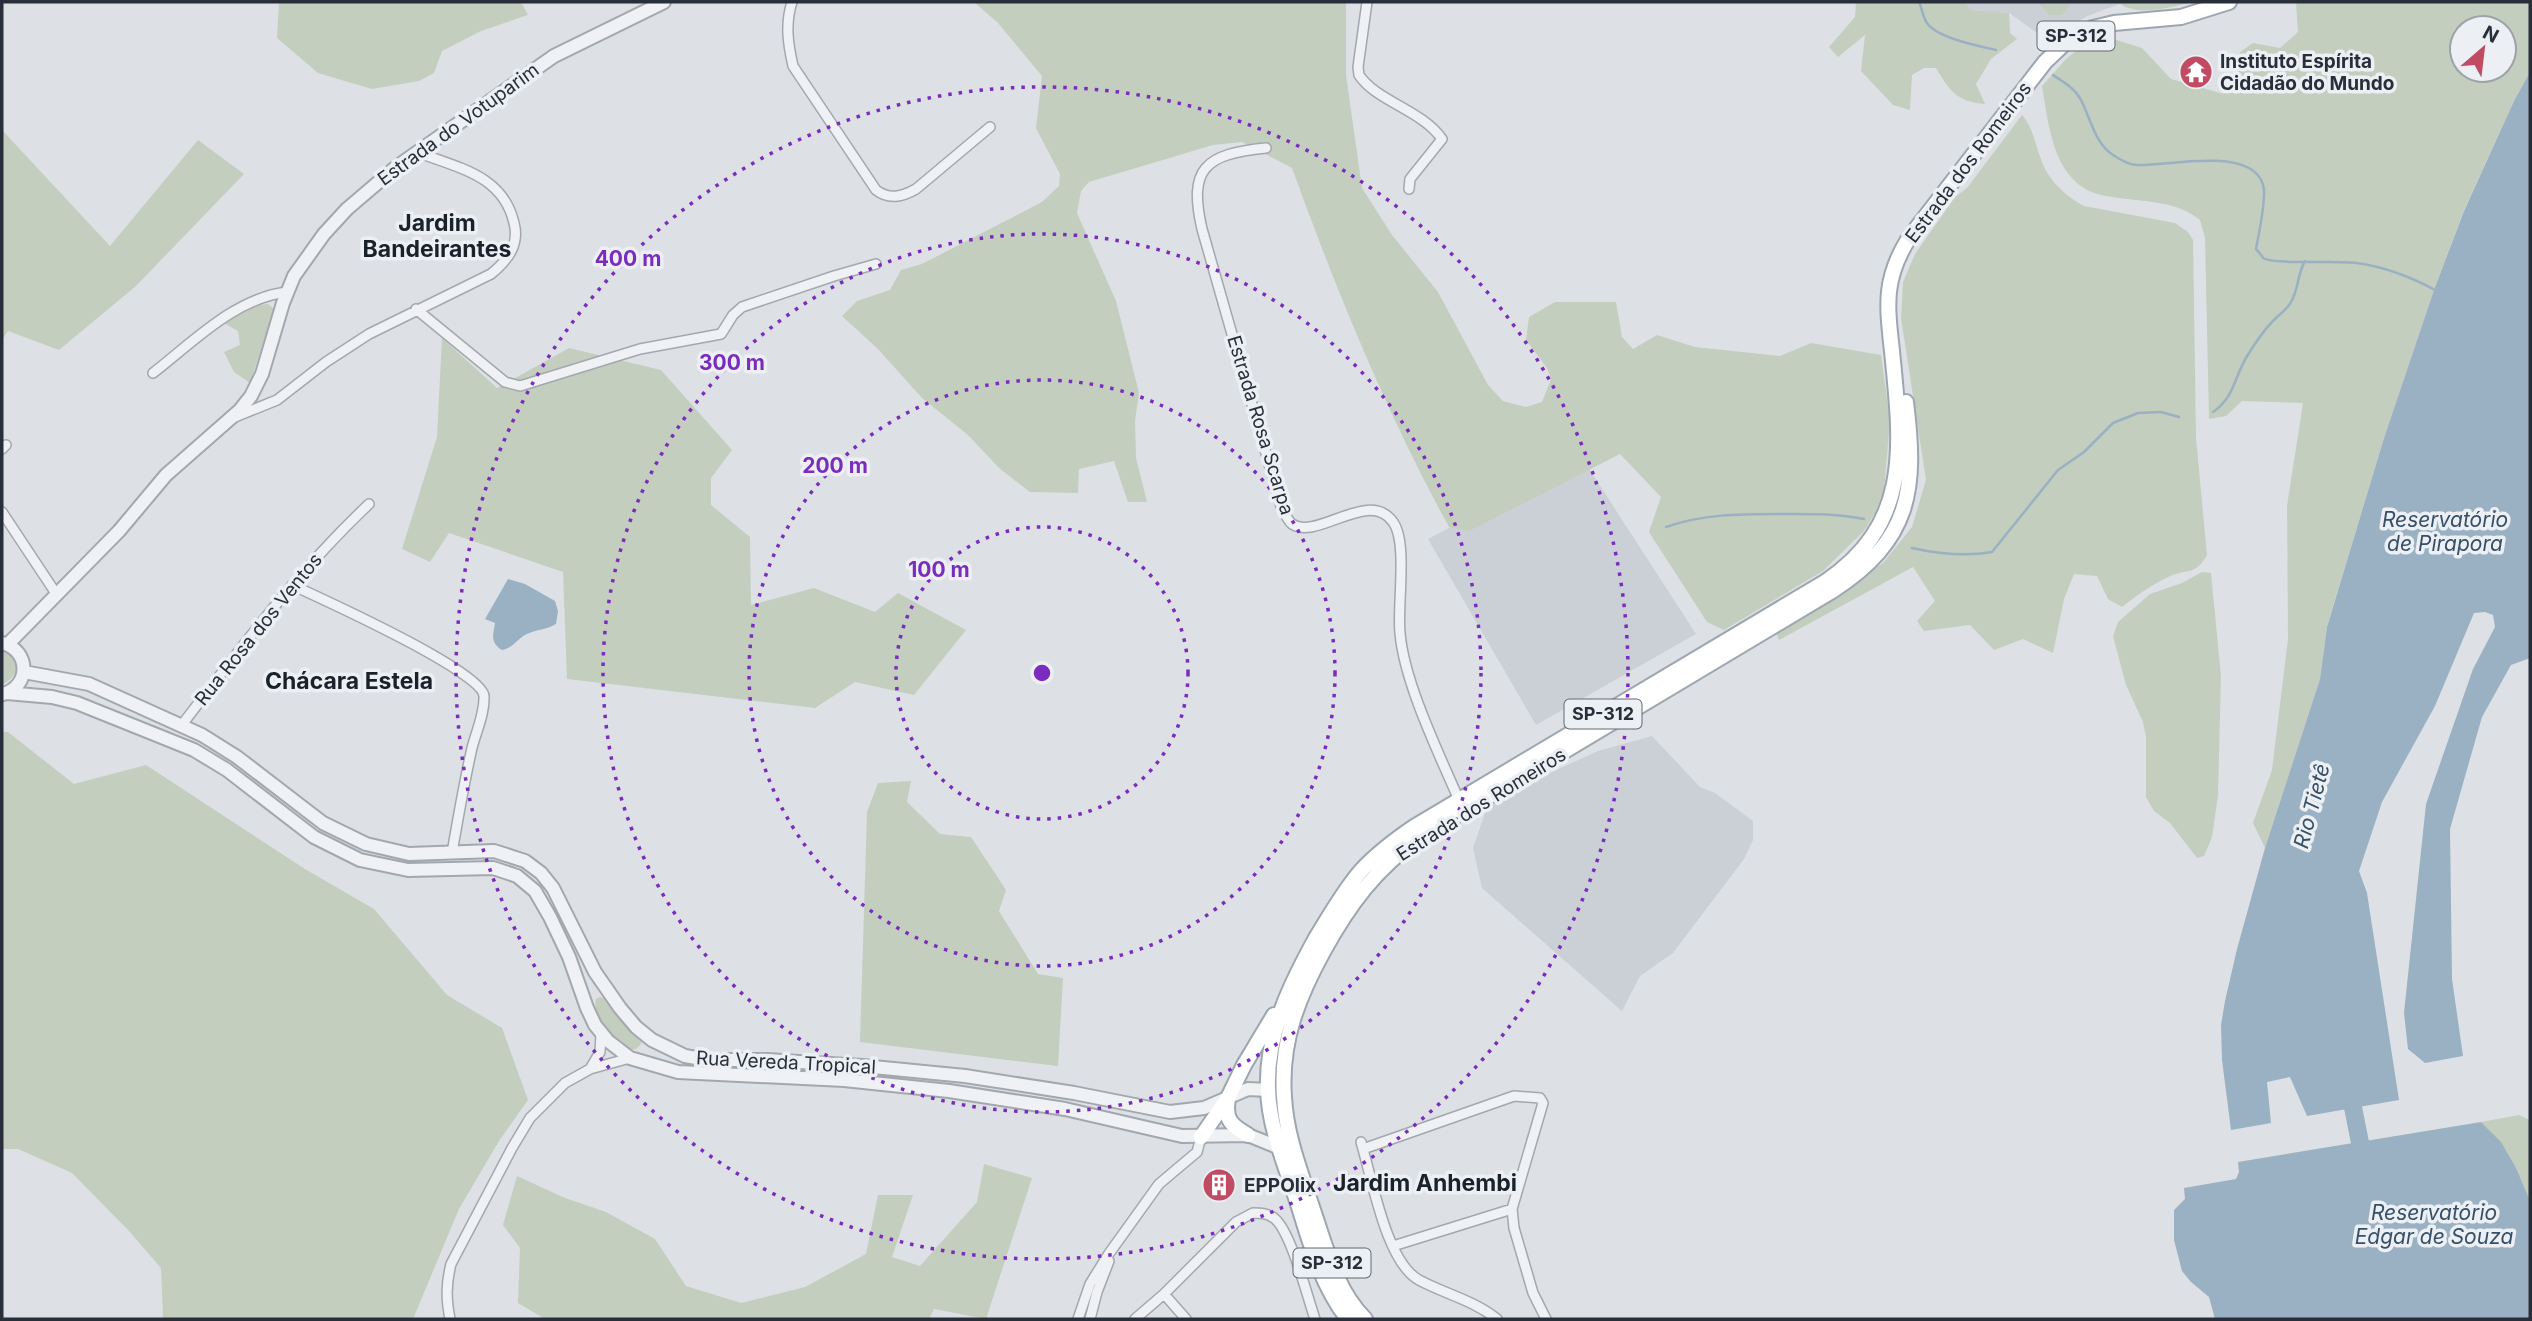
<svg xmlns="http://www.w3.org/2000/svg" width="2532" height="1321" viewBox="0 0 2532 1321" font-family="Inter,sans-serif">
	<style>
		.built { fill: #cbd0d6 }
		.green { fill: #c3cebf; fill-rule: evenodd }
		.water { fill: #9ab0c3 }
		.lines { fill: none; stroke-linecap: round; stroke-linejoin: round }
		.stream { stroke: #9ab0c3; stroke-width: 2.5 }
		.river { stroke: #9ab0c3; stroke-width: 18 }
		.minor-casing { stroke: #a3a8ae; stroke-width: 12 }
		.tertiary-casing { stroke: #a3a8ae; stroke-width: 16 }
		.primary-casing { stroke: #9da6b0; stroke-width: 18 }
		.minor { stroke: #eff1f4; stroke-width: 9 }
		.tertiary { stroke: #eff1f4; stroke-width: 12 }
		.primary { stroke: #fff; stroke-width: 14 }
		.ring { fill: none; stroke: #7b2cbf; stroke-width: 3.5; stroke-dasharray: 3.5 7 }
		.labels { text-anchor: middle; stroke-width: 7; stroke-linejoin: round; paint-order: stroke }
		.shield { fill: #eceff3; stroke: #636972; stroke-width: 2 }
		.shield-label { font-size: 18px; font-weight: bold; fill: #282f3a }
		.poi-label { font-size: 19px; font-weight: bold; fill: #282f3a; stroke: #eceff3; text-anchor: start }
		.street-label { font-size: 19px; fill: #282f3a; stroke: #eceff3 }
		.water-label { font-size: 21px; font-style: italic; fill: #36506a; stroke: #eceff3 }
		.quarter-label { font-size: 23px; font-weight: bold; fill: #1a212b; stroke: #eceff3 }
		.centre { fill: #7b2cbf; stroke: #eceff3; stroke-width: 3.5 }
		.ring-label { font-size: 21px; text-anchor: middle; font-weight: bold; fill: #7b2cbf; stroke: #eceff3; stroke-width: 7; stroke-linejoin: round; paint-order: stroke }
	</style>
	<rect width="100%" height="100%" fill="#dde1e5"/>
	<!-- built -->
	<path class="built" d="M 1965,2 L 2125,2 L 2090,15 L 2044,38 L 2009,13 L 1970,10 Z
		M 1582,458 L 1696,634 L 1536,725 L 1428,539 Z
		M 1652,736 L 1700,787 L 1715,793 L 1753,821 L 1753,840 L 1744,859 L 1673,953 L 1640,976 L 1622,1011 L 1482,888 L 1473,848 L 1486,810 L 1499,796 L 1598,751 Z"/>
	<!-- green -->
	<path class="green" d="M 279,2 L 521,2 L 528,15 L 481,31 L 442,51 L 434,73 L 419,81 L 372,89 L 318,73 L 277,38 Z
		M 974,2 L 1346,2 L 1346,75 L 1362,188 L 1392,235 L 1438,292 L 1488,385 L 1503,401 L 1526,407 L 1542,402 L 1551,379 L 1547,368 L 1526,340 L 1529,317 L 1555,302 L 1616,302 L 1622,337 L 1633,349 L 1657,335 L 1695,347 L 1780,356 L 1811,343 L 1881,355 L 1890,421 L 1884,490 L 1875,513 L 1864,531 L 1823,571 L 1724,630 L 1707,622 L 1649,532 L 1661,497 L 1620,454 L 1469,531 L 1449,527 C 1386,412 1336,290 1292,168 L 1242,142 L 1213,145 L 1089,182 L 1081,191 L 1077,213 L 1116,301 L 1139,393 L 1135,421 L 1136,458 L 1147,502 L 1128,502 L 1114,461 L 1079,469 L 1078,493 L 1030,492 L 999,468 L 968,435 L 922,398 L 878,349 L 842,316 L 857,301 L 890,290 L 901,270 L 922,264 L 1042,202 L 1059,186 L 1060,174 L 1036,128 L 1042,76 L 998,23 Z
		M 1856,2 L 1965,2 L 1970,10 L 2009,13 L 2010,33 L 2017,39 L 1991,59 L 1976,84 L 1985,104 C 1957,102 1949,90 1936,68 L 1924,68 L 1912,75 L 1910,110 L 1893,105 L 1861,71 L 1865,35 L 1838,57 L 1829,47 L 1855,17 Z
		M 2037,2 L 2068,2 L 2070,5 L 2062,15 L 2049,15 Z
		M 2125,2 L 2191,2 C 2171,8 2138,16 2120,4 Z
		M 2296,2 L 2530,2 L 2530,72 L 2514,101 L 2464,210 L 2434,290 L 2384,438 L 2327,626 L 2320,679 L 2265,848 L 2253,823 L 2272,770 L 2288,639 L 2287,506 L 2303,403 L 2242,401 L 2226,416 L 2209,419 L 2205,238 L 2200,220 C 2182,206 2167,204 2145,201 C 2130,199 2115,198 2101,195 C 2053,183 2049,126 2042,86 L 2066,59 L 2077,50 L 2095,41 L 2110,38 L 2142,48 L 2171,79 L 2224,94 L 2237,71 L 2240,52 L 2253,43 L 2280,48 L 2298,32 ZM 2462,28 L 2504,28 L 2504,70 L 2462,70 Z
		M 2022,115 C 2034,129 2035,145 2042,162 C 2049,181 2067,197 2084,206 L 2175,223 L 2188,232 L 2193,240 L 2196,438 L 2207,555 C 2195,576 2189,568 2170,576 C 2153,584 2137,595 2122,607 L 2108,599 L 2097,576 L 2074,574 L 2064,599 L 2053,653 L 2023,639 L 1994,650 L 1970,625 L 1924,631 L 1917,621 L 1935,601 L 1913,567 L 1779,640 L 1776,632 L 1883,563 L 1912,527 L 1926,480 L 1901,318 L 1903,282 L 1915,254 L 1955,197 L 1967,188 Z
		M 2,130 L 110,246 L 198,140 L 244,174 L 136,286 L 59,350 L 8,331 L 2,340 Z
		M 268,304 L 274,309 L 250,383 L 234,372 L 224,352 L 240,345 L 238,331 L 224,323 L 259,305 Z
		M 442,338 L 497,388 L 569,348 L 661,370 L 732,450 L 711,478 L 711,505 L 750,537 L 751,605 L 814,588 L 875,612 L 898,593 L 966,630 L 914,695 L 855,682 L 815,708 L 567,679 L 563,572 L 449,533 L 430,562 L 402,549 L 437,437 Z
		M 2202,572 L 2211,573 L 2221,676 L 2218,795 L 2212,837 L 2204,856 L 2197,858 L 2170,823 L 2154,811 L 2146,797 L 2146,737 L 2143,722 L 2126,685 L 2113,636 L 2118,622 L 2150,594 L 2182,583 Z
		M 2,651 L 13,655 C 20,669 15,678 2,685 Z
		M 2,732 L 8,732 L 74,784 L 146,765 L 305,869 L 374,909 L 447,995 L 502,1028 L 528,1100 L 499,1141 L 459,1209 L 413,1319 L 163,1319 L 161,1268 L 129,1231 L 72,1173 L 18,1149 L 2,1149 Z
		M 911,781 L 907,802 L 940,834 L 971,837 L 1006,890 L 999,911 L 1038,974 L 1063,978 L 1058,1066 L 860,1042 L 867,812 L 878,783 Z
		M 600,997 L 607,999 L 641,1040 L 641,1044 L 636,1049 L 627,1051 C 614,1038 591,1020 596,999 Z
		M 2519,1115 L 2530,1120 L 2530,1201 C 2516,1168 2507,1147 2481,1122 Z
		M 984,1164 L 1032,1178 L 986,1319 L 934,1309 L 929,1319 L 545,1319 L 518,1303 L 520,1248 L 503,1225 L 517,1176 L 565,1198 L 606,1212 L 655,1239 L 686,1286 L 741,1303 L 805,1287 L 866,1254 L 878,1195 L 913,1195 L 892,1257 L 920,1266 L 977,1202 Z"/>
	<!-- water -->
	<path class="water" d="M 2530,72 L 2530,658 L 2511,665 L 2482,717 L 2450,829 L 2452,979 L 2463,1056 L 2425,1063 L 2408,1049 L 2404,1013 L 2426,804 L 2473,669 L 2495,627 L 2493,615 L 2485,612 L 2474,613 L 2435,706 L 2382,802 L 2359,871 L 2367,893 L 2399,1100 L 2307,1116 L 2290,1077 L 2267,1082 L 2271,1123 L 2231,1130 L 2222,1060 L 2221,1025 L 2225,1001 L 2237,949 L 2265,848 L 2320,679 L 2327,627 L 2384,438 L 2434,290 L 2464,211 L 2514,101 Z
		M 508,579 L 525,584 L 555,601 L 558,611 L 556,624 C 546,630 537,629 527,634 C 518,638 513,648 502,650 C 490,642 493,636 495,623 L 485,619 Z
		M 2481,1122 L 2501,1142 L 2516,1168 L 2530,1201 L 2530,1319 L 2215,1319 L 2209,1297 L 2191,1282 L 2182,1271 L 2174,1240 L 2174,1210 L 2185,1199 L 2184,1188 L 2236,1179 L 2239,1172 L 2238,1162 Z"/>
	<g class="lines">
		<!-- stream -->
		<path class="stream" d="M 1919,2 C 1922,8 1923,18 1927,23 C 1937,38 1979,46 1996,50
			M 2053,75 C 2063,82 2075,88 2081,100 C 2090,117 2095,144 2113,155 C 2119,159 2130,165 2137,165 C 2166,167 2259,143 2264,190 C 2265,207 2259,232 2256,249 C 2257,250 2263,257 2263,258 C 2275,265 2338,260 2357,263 C 2385,267 2411,277 2435,290
			M 2213,412 C 2236,396 2234,375 2249,353 C 2256,342 2263,331 2272,322 C 2278,315 2287,310 2291,302 C 2299,289 2297,274 2305,261
			M 1666,527 C 1703,514 1739,514 1778,514 C 1807,514 1835,513 1864,519
			M 1912,548 C 1939,554 1965,557 1992,552 L 2058,470 L 2084,452 L 2113,423 L 2138,413 L 2161,412 L 2179,417"/>
		<!-- river -->
		<path class="river" d="M 2349,1087 L 2364,1163"/>
		<defs>
			<path id="minor" d="M 792,2 C 785,24 788,44 793,66 L 876,190 C 889,200 902,197 916,189 L 990,127
				M 1367,2 L 1358,67 L 1359,75 C 1376,101 1422,110 1442,139 L 1410,179 L 1409,189
				M 1266,148 C 1205,154 1188,168 1202,229 L 1281,506 C 1284,511 1287,520 1292,524 C 1317,541 1369,488 1393,522 C 1408,542 1397,606 1400,633 C 1404,682 1439,754 1459,800
				M 416,309 L 505,382 L 520,386 L 640,349 L 721,334 L 733,315 L 742,307 L 834,276 L 876,264
				M 153,373 C 192,343 235,298 287,292
				M 235,417 L 277,400 L 326,362 L 369,334 L 491,274 C 507,261 520,245 514,223 C 503,175 458,168 417,152
				M 2,449 L 6,445
				M 2,512 L 57,595
				M 292,585 C 320,598 482,671 484,696 C 485,713 476,732 472,748 C 464,783 458,818 452,853
				M 181,726 C 241,648 297,572 369,504
				M 590,1069 L 600,1052 L 601,1034
				M 1361,1142 C 1372,1178 1386,1262 1419,1280 C 1445,1294 1473,1300 1497,1319
				M 1363,1149 L 1514,1096 L 1540,1098 L 1543,1103 L 1512,1209 L 1514,1228 L 1533,1293 L 1546,1319
				M 1393,1246 L 1512,1209
				M 1164,1294 L 1186,1319
				M 450,1319 C 446,1299 446,1284 451,1264 L 512,1148 L 530,1118 L 565,1083 L 590,1069 L 630,1058
				M 1078,1319 L 1090,1284 L 1108,1255 L 1159,1184 L 1197,1152 L 1201,1137
				M 1090,1319 L 1097,1292 L 1109,1261
				M 1135,1319 L 1164,1294 L 1236,1222 L 1253,1213 C 1260,1213 1267,1213 1274,1218 C 1291,1231 1307,1296 1315,1319"/>
			<path id="tertiary" d="M 2,643 C 30,650 31,686 3,694
				M 8,644 L 119,531 L 166,475 L 240,410 L 251,396 L 262,374 L 283,303 L 294,276 L 324,234 L 347,209 L 395,168 L 554,56 L 664,2
				M 24,672 L 89,684 L 202,735 L 237,757 L 323,823 L 366,844 L 409,854 L 494,851 L 525,861 L 541,873 L 553,888 L 595,972 L 620,1008 L 636,1027 L 652,1040 L 685,1056 L 708,1060 L 767,1060 L 863,1066 L 965,1076 L 1074,1093 L 1170,1112 L 1204,1108 L 1248,1089 L 1268,1090
				M 7,693 L 52,697 L 77,703 L 194,750 L 227,770 L 314,837 L 360,860 L 408,870 L 493,868 L 517,876 L 535,891 L 550,917 L 569,957 L 587,1008 L 595,1025 L 608,1041 L 630,1058 L 678,1072 L 844,1080 L 949,1091 L 1065,1109 L 1182,1136 L 1248,1135 L 1280,1148"/>
			<path id="primary" d="M 1228,1099 C 1224,1120 1232,1126 1248,1135
				M 1201,1137 L 1228,1098 L 1244,1065 L 1274,1015
				M 1348,1319 C 1323,1288 1311,1246 1299,1207 C 1287,1169 1269,1129 1268,1089 C 1266,1034 1290,985 1316,938 C 1330,915 1343,892 1360,872 C 1376,854 1395,840 1414,827 L 1825,582 C 1913,523 1901,444 1892,351 C 1887,306 1883,279 1909,238 L 2045,62 L 2065,43 L 2093,28 L 2114,23 L 2181,17 L 2229,2
				M 1365,1319 C 1336,1290 1326,1248 1313,1210 C 1301,1173 1286,1136 1284,1097 C 1280,1042 1298,997 1324,950 C 1349,905 1376,868 1419,838 L 1832,591 C 1911,540 1917,490 1906,402"/>
		</defs>
		<!-- minor casing -->
		<use href="#minor" class="minor-casing"/>
		<!-- tertiary casing -->
		<use href="#tertiary" class="tertiary-casing"/>
		<!-- primary casing -->
		<use href="#primary" class="primary-casing"/>
		<!-- minor -->
		<use href="#minor" class="minor"/>
		<!-- tertiary -->
		<use href="#tertiary" class="tertiary"/>
		<!-- primary -->
		<use href="#primary" class="primary"/>
	</g>
	<!-- distance rings -->
	<g class="ring">
		<circle cx="1042" cy="673" r="146"/>
		<circle cx="1042" cy="673" r="293"/>
		<circle cx="1042" cy="673" r="439"/>
		<circle cx="1042" cy="673" r="586"/>
	</g>
	<!-- icons -->
	<defs>
		<symbol id="temple-disc" viewBox="-11 -11 22 22"><circle r="9.5" fill="#c14b63" stroke="#eceff3"/><path d="M0-6L5-2H3V0L6.5 2.5H4V6H1.5V3h-3V6H-4V2.5H-6.5L-3 0V-2H-5Z" fill="#fff"/></symbol>
		<symbol id="building-disc" viewBox="-11 -11 22 22"><circle r="9.5" fill="#c14b63" stroke="#eceff3"/><path d="M-4-6H4V6H1V3H-1V6H-4ZM-2.5-4.3h1.7v1.8h-1.7ZM.8-4.3h1.7v1.8H.8ZM-2.5-1h1.7V.8h-1.7ZM.8-1h1.7V.8H.8Z" fill="#fff"/></symbol>
	</defs>
	<g fill-rule="evenodd">
		<use href="#temple-disc" x="2177" y="53" width="38" height="38"/>
		<use href="#building-disc" x="1200" y="1166" width="38" height="38"/>
	</g>
	<g class="labels">
		<!-- shield labels -->
		<g class="shield">
			<rect x="2037.5" y="21.5" width="77" height="29" rx="5"/>
			<rect x="1564.5" y="699.5" width="77" height="29" rx="5"/>
			<rect x="1293.5" y="1248.5" width="77" height="29" rx="5"/>
		</g>
		<g class="shield-label">
			<text x="2076" y="42">SP-312</text>
			<text x="1603" y="720">SP-312</text>
			<text x="1332" y="1269">SP-312</text>
		</g>
		<!-- poi labels -->
		<g class="poi-label">
			<text x="2220" y="68">Instituto Espírita<tspan x="2220" dy="22">Cidadão do Mundo</tspan></text>
			<text x="1244" y="1192">EPPOlix</text>
		</g>
		<!-- street labels -->
		<g class="street-label">
			<text transform="translate(458 124) rotate(-36)" y="7">Estrada do Votuparim</text>
			<text transform="translate(1968 162) rotate(-53)" y="7">Estrada dos Romeiros</text>
			<text transform="translate(1261 425) rotate(73)" y="7">Estrada Rosa Scarpa</text>
			<text transform="translate(258 629) rotate(-51)" y="7">Rua Rosa dos Ventos</text>
			<text transform="translate(1481 804) rotate(-32)" y="7">Estrada dos Romeiros</text>
			<text transform="translate(786 1062) rotate(3)" y="7">Rua Vereda Tropical</text>
		</g>
		<!-- water labels -->
		<g class="water-label">
			<text x="2445" y="527">Reservatório<tspan x="2445" dy="24">de Pirapora</tspan></text>
			<text transform="translate(2312 806) rotate(-75)" y="7">Rio Tietê</text>
			<text x="2434" y="1220">Reservatório<tspan x="2434" dy="24">Edgar de Souza</tspan></text>
		</g>
		<!-- quarter labels -->
		<g class="quarter-label">
			<text x="437" y="231">Jardim<tspan x="437" dy="26">Bandeirantes</tspan></text>
			<text x="349" y="689">Chácara Estela</text>
			<text x="1425" y="1191">Jardim Anhembi</text>
		</g>
	</g>
	<circle cx="1042" cy="673" r="10" class="centre"/>
	<g class="ring-label">
		<text x="628" y="266">400 m</text>
		<text x="732" y="370">300 m</text>
		<text x="835" y="473">200 m</text>
		<text x="939" y="577">100 m</text>
	</g>
	<!-- border -->
	<rect width="2532" height="1321" fill="none" stroke="#282f3a" stroke-width="7"/>
	<!-- north arrow -->
	<g transform="translate(2483 49) rotate(28)"><circle r="33" fill="#eceff3" stroke="#9ea2a9" stroke-width="2"/>
	<path d="M0-5L12 26L0 18L-12 26Z" fill="#c14b63"/>
	<text y="-10" font-size="19" font-weight="bold" text-anchor="middle" fill="#282f3a">N</text>
	</g>
</svg>
